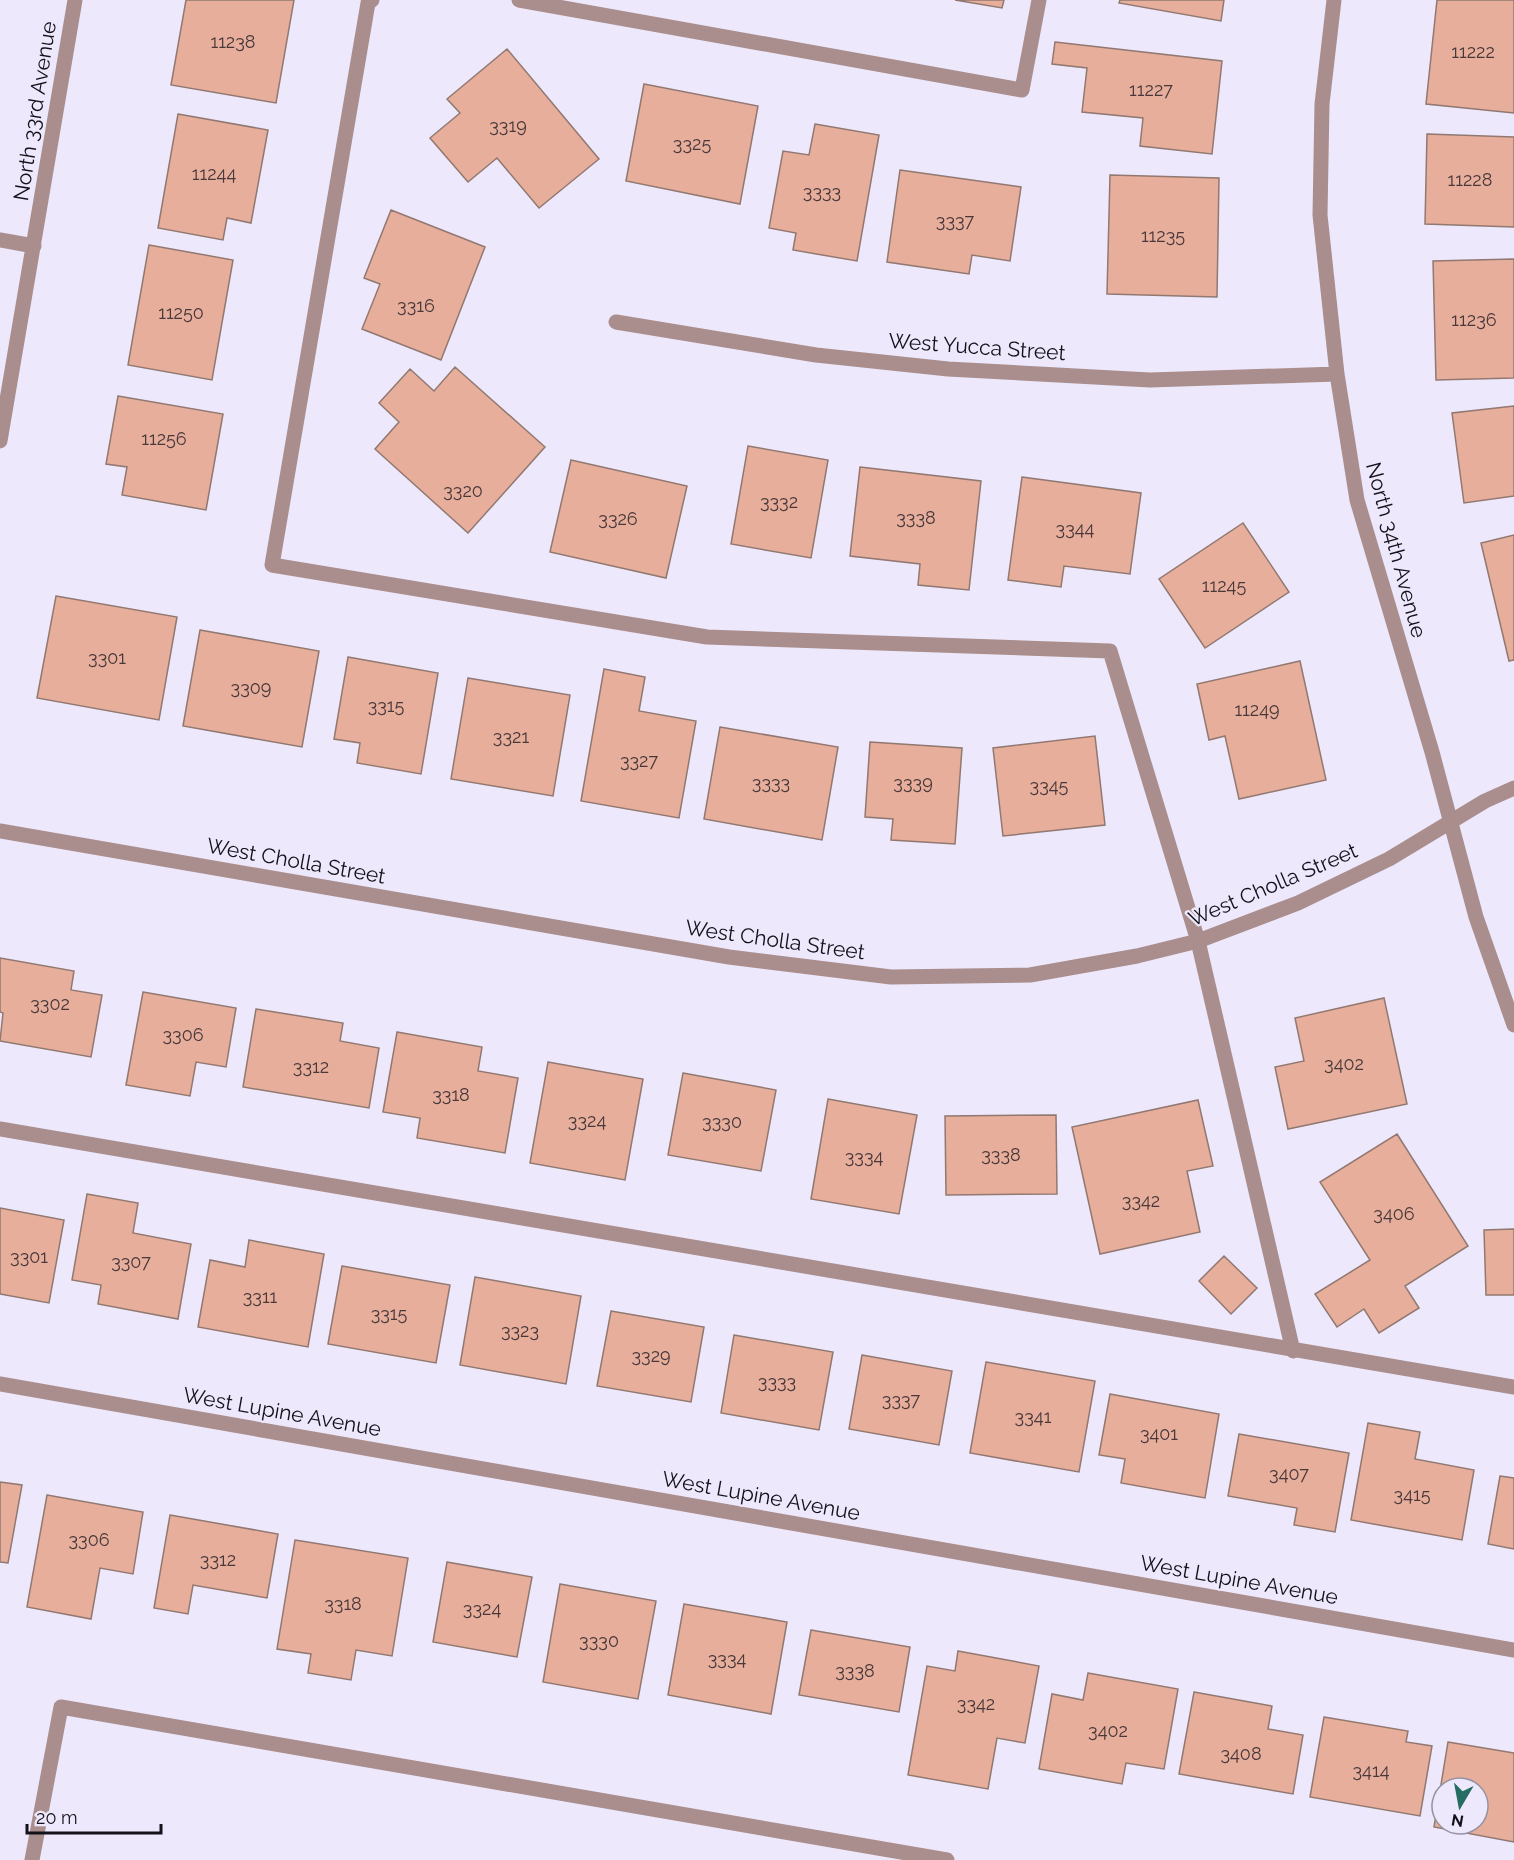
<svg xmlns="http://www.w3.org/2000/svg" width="1514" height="1860" viewBox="0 0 1514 1860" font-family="Raleway,sans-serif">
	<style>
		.building { fill: #e7ae9c; stroke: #917870; stroke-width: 1.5; fill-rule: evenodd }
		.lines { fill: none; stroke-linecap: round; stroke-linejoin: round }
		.minor { stroke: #a98e8d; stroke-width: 15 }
		.labels { text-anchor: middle; stroke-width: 4.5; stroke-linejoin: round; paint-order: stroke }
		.number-label { font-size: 18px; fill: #48383a }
		.street-label { font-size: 21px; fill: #131119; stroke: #eee8fc }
	</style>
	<rect width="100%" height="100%" fill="#eee8fc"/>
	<!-- building -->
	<path class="building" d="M 186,0 L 294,0 L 276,103 L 171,85 Z
		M 955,0 L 1004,0 L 1002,8 Z
		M 1120,0 L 1224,0 L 1221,21 L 1119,3 Z
		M 1437,0 L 1514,0 L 1514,113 L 1426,104 Z
		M 1055,42 L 1222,61 L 1212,154 L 1140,146 L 1143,118 L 1082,112 L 1087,68 L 1052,64 Z
		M 507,49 L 599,159 L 539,208 L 497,158 L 468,182 L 430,138 L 460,113 L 447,99 Z
		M 644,84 L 758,106 L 740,204 L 626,181 Z
		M 178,114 L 268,130 L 251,223 L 227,218 L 223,240 L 158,228 Z
		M 815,124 L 879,135 L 857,261 L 793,250 L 796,233 L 769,228 L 783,151 L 809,155 Z
		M 1427,134 L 1514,137 L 1514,227 L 1425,224 Z
		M 900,170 L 1021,187 L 1010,261 L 972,255 L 969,274 L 887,262 Z
		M 1110,175 L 1219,178 L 1217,297 L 1107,294 Z
		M 391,210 L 485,247 L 441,360 L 362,329 L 380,284 L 364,278 Z
		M 149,245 L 233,260 L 212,380 L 128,365 Z
		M 1514,259 L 1514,378 L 1436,380 L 1433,261 Z
		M 455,367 L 545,447 L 468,533 L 375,449 L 399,422 L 379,403 L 410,369 L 434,391 Z
		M 118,396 L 223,414 L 206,510 L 122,495 L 127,467 L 106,464 Z
		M 1514,406 L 1514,496 L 1464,503 L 1452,413 Z
		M 748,446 L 828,460 L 811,558 L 731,544 Z
		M 571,460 L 687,486 L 666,578 L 550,552 Z
		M 860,467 L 981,481 L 969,590 L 918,585 L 920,564 L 850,556 Z
		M 1022,477 L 1141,493 L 1130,574 L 1064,566 L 1061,587 L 1008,580 Z
		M 1243,523 L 1289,592 L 1205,648 L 1159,579 Z
		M 1514,535 L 1514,660 L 1509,661 L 1481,543 Z
		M 56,596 L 177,617 L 159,720 L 37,698 Z
		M 200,630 L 319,651 L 302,747 L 183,726 Z
		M 348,657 L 438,673 L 421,774 L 357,763 L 360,743 L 334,739 Z
		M 1300,661 L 1326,780 L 1239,799 L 1225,736 L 1209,740 L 1197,684 Z
		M 604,669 L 645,677 L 639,711 L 696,721 L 679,818 L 581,801 Z
		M 468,678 L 570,695 L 553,796 L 451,779 Z
		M 720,727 L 838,747 L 822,840 L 704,819 Z
		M 1095,736 L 1105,825 L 1003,836 L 993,748 Z
		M 870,742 L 962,748 L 955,844 L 891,840 L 893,819 L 865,817 Z
		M 0,958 L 74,971 L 71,990 L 102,995 L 91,1057 L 0,1041 L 3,1013 L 0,1012 Z
		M 143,992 L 236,1008 L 226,1067 L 196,1062 L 190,1096 L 126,1085 Z
		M 1384,998 L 1407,1104 L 1288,1129 L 1275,1067 L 1304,1061 L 1295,1018 Z
		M 256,1009 L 343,1023 L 340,1041 L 379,1048 L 369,1108 L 243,1087 Z
		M 397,1032 L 482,1047 L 478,1071 L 518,1078 L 505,1153 L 417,1138 L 420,1118 L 383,1112 Z
		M 548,1062 L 643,1079 L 625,1180 L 530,1163 Z
		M 683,1073 L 776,1090 L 761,1171 L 668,1155 Z
		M 828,1099 L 917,1115 L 899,1214 L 811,1199 Z
		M 1198,1100 L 1213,1166 L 1187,1171 L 1200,1232 L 1100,1254 L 1072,1127 Z
		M 1056,1115 L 1057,1194 L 946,1195 L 945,1116 Z
		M 1397,1134 L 1468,1246 L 1405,1286 L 1419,1308 L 1379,1333 L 1364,1309 L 1337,1327 L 1315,1294 L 1370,1260 L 1320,1182 Z
		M 87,1194 L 138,1203 L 133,1233 L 191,1244 L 178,1319 L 98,1304 L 101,1285 L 72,1280 Z
		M 0,1208 L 64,1220 L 49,1303 L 0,1294 Z
		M 1514,1229 L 1514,1295 L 1486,1295 L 1484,1230 Z
		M 249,1240 L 324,1254 L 308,1347 L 198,1327 L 210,1260 L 245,1267 Z
		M 1224,1256 L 1257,1288 L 1231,1314 L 1199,1281 Z
		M 342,1266 L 450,1285 L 436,1363 L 328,1344 Z
		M 475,1277 L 581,1296 L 566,1384 L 460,1365 Z
		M 611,1311 L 704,1327 L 691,1402 L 597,1386 Z
		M 734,1335 L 833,1352 L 819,1430 L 721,1413 Z
		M 862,1355 L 952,1371 L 939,1445 L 849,1429 Z
		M 986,1362 L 1095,1381 L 1079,1472 L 970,1453 Z
		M 1110,1394 L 1219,1414 L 1205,1498 L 1121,1483 L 1125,1459 L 1099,1455 Z
		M 1368,1423 L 1420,1432 L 1415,1459 L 1474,1470 L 1462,1540 L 1351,1520 Z
		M 1239,1434 L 1349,1453 L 1335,1532 L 1294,1525 L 1297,1508 L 1228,1496 Z
		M 1500,1476 L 1514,1478 L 1514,1549 L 1488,1544 Z
		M 0,1482 L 22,1485 L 8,1563 L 0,1562 Z
		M 47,1495 L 143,1512 L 133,1574 L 100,1568 L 91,1619 L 27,1607 Z
		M 170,1515 L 278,1534 L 267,1598 L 193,1585 L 188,1614 L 154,1608 Z
		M 295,1540 L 408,1558 L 392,1656 L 356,1650 L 351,1680 L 308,1673 L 311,1654 L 277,1649 Z
		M 447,1562 L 532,1577 L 517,1657 L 433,1642 Z
		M 560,1584 L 656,1601 L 638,1699 L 543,1682 Z
		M 684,1604 L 787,1622 L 771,1714 L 668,1695 Z
		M 811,1630 L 910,1647 L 899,1712 L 799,1695 Z
		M 958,1651 L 1039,1666 L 1025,1743 L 997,1738 L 988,1789 L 908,1775 L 927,1666 L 955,1671 Z
		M 1088,1673 L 1178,1689 L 1164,1769 L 1126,1763 L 1122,1784 L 1039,1769 L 1052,1694 L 1083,1700 Z
		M 1194,1692 L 1272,1706 L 1268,1729 L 1303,1735 L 1293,1794 L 1179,1774 Z
		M 1324,1717 L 1408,1731 L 1406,1742 L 1432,1746 L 1420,1816 L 1310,1797 Z
		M 1448,1742 L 1514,1753 L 1514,1842 L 1434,1827 ZM 1442,1788 L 1478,1788 L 1478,1824 L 1442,1824 Z"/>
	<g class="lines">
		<!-- minor -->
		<path class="minor" d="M 372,0 L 368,3 L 272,565 L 707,637 L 1110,651 L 1198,941 L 1293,1351
			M 519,0 L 1022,90 L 1039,0
			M 1334,0 L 1322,104 L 1320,215 L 1337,374 L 1357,500 L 1432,752 L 1476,917 L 1514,1025
			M 0,240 L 34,246
			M 616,322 L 816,355 L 948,369 L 1150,380 L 1337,374
			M 0,441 L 75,0
			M 0,831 L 729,957 L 891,977 L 1030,975 L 1137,956 L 1198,941 L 1298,903 L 1389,859 L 1485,801 L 1514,788
			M 0,1129 L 1514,1387
			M 0,1384 L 1514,1650
			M 32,1860 L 61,1707 L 947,1860"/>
	</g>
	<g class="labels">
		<!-- number labels -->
		<g class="number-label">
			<text x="233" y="48">11238</text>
			<text x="1473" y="58">11222</text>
			<text x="1151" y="96">11227</text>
			<text x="508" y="132">3319</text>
			<text x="692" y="150">3325</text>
			<text x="214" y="180">11244</text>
			<text x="1470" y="186">11228</text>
			<text x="822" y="198">3333</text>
			<text x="955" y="227">3337</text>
			<text x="1163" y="242">11235</text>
			<text x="416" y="312">3316</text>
			<text x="181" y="319">11250</text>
			<text x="1474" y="326">11236</text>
			<text x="164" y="445">11256</text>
			<text x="463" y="497">3320</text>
			<text x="779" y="508">3332</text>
			<text x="916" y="524">3338</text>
			<text x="618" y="525">3326</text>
			<text x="1075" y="535">3344</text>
			<text x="1224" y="592">11245</text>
			<text x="107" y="664">3301</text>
			<text x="251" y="694">3309</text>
			<text x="386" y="712">3315</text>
			<text x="1257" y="716">11249</text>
			<text x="511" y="743">3321</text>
			<text x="639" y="767">3327</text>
			<text x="771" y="789">3333</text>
			<text x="913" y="789">3339</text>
			<text x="1049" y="792">3345</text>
			<text x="50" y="1010">3302</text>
			<text x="183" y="1041">3306</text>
			<text x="1344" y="1070">3402</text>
			<text x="311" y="1073">3312</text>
			<text x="451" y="1101">3318</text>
			<text x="587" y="1127">3324</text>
			<text x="722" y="1128">3330</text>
			<text x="1001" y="1161">3338</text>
			<text x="864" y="1163">3334</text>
			<text x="1141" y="1207">3342</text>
			<text x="1394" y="1220">3406</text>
			<text x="29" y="1263">3301</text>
			<text x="131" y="1268">3307</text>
			<text x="260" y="1303">3311</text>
			<text x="389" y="1320">3315</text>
			<text x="520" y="1337">3323</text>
			<text x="651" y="1362">3329</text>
			<text x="777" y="1388">3333</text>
			<text x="901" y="1406">3337</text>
			<text x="1033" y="1423">3341</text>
			<text x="1159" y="1440">3401</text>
			<text x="1289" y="1480">3407</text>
			<text x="1412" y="1501">3415</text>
			<text x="89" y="1546">3306</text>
			<text x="218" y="1566">3312</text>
			<text x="343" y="1610">3318</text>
			<text x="482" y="1615">3324</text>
			<text x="599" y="1647">3330</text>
			<text x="727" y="1665">3334</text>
			<text x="855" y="1677">3338</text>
			<text x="976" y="1710">3342</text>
			<text x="1108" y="1737">3402</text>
			<text x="1241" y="1760">3408</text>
			<text x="1371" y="1777">3414</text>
		</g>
		<!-- street labels -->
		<g class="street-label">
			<text transform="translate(35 111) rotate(-81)" y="7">North 33rd Avenue</text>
			<text transform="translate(977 347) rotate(4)" y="7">West Yucca Street</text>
			<text transform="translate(1396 550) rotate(75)" y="7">North 34th Avenue</text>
			<text transform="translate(296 861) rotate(10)" y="7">West Cholla Street</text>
			<text transform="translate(1273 885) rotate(-23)" y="7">West Cholla Street</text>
			<text transform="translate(775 940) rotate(8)" y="7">West Cholla Street</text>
			<text transform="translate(282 1412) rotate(10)" y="7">West Lupine Avenue</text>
			<text transform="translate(761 1496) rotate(10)" y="7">West Lupine Avenue</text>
			<text transform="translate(1239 1580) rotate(10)" y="7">West Lupine Avenue</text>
		</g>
	</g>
	<!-- north arrow -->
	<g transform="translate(1460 1806) rotate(190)"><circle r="28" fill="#eee8fc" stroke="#9692a1" stroke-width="1.5"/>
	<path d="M0-4.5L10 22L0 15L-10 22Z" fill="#256c62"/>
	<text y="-9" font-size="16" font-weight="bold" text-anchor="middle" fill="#131119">N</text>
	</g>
	<!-- scale -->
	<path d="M27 1824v9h134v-9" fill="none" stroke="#131119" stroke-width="3"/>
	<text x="36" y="1824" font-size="18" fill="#131119" stroke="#eee8fc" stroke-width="4.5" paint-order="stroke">20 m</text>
</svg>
